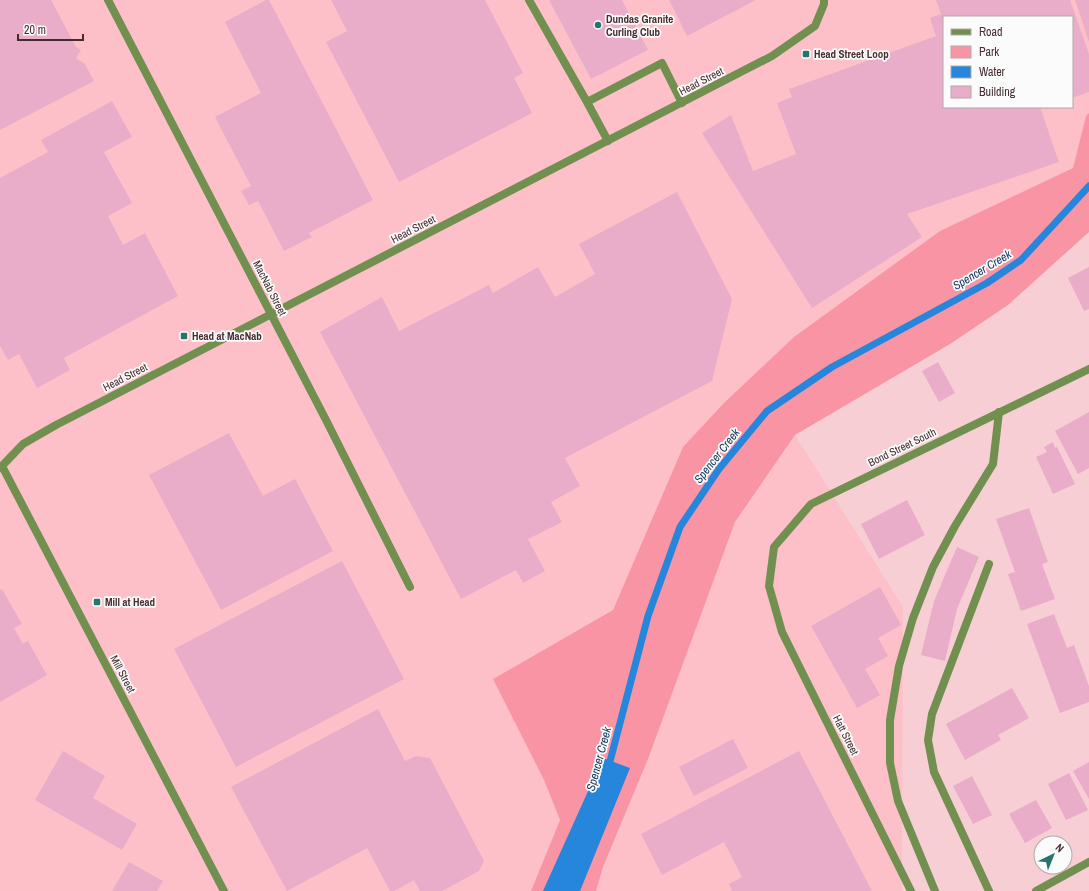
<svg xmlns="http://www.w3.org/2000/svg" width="1089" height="891" viewBox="0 0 1089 891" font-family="'Archivo Narrow',sans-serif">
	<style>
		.built { fill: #fdc0c8; fill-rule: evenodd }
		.green { fill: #f994a4 }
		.water { fill: #2586db }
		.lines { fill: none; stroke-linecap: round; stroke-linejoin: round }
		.stream { stroke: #2586db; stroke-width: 7 }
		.building { fill: #eaadc9 }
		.service { stroke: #719050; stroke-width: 8 }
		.minor { stroke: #719050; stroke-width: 8 }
		.poi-dot { fill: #29736f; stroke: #fbfbfb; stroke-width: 1.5 }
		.labels { text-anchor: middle; stroke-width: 3.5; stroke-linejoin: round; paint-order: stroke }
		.poi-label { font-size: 11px; font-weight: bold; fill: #462b2f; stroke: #fbfbfb; text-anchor: start }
		.street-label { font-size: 11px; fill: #462b2f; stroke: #fbfbfb }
		.water-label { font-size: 12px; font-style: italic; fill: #13385b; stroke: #fbfbfb }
	</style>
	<rect width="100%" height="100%" fill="#f7ced3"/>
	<!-- built -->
	<path class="built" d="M 0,0 L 1089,0 L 1089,113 L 1086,116 L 1073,168 L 940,231 L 683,447 L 613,610 L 493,679 L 544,780 L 560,820 L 531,891 L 0,891 ZM 944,17 L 1072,17 L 1072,107 L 944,107 Z
		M 795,435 L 903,607 L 902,891 L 596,891 L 603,867 L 648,759 L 735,522 Z"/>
	<!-- green -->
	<path class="green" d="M 1089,113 L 1089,232 L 1008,305 L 950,344 L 795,435 L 735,522 L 648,759 L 603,867 L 596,891 L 531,891 L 560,820 L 544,780 L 493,679 L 613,610 L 683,447 L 724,403 L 794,337 L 940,231 L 1073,168 L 1086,116 Z"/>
	<!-- water -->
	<path class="water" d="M 603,758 L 630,768 L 580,891 L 543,891 Z"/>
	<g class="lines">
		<!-- stream -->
		<path class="stream" d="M 608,769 L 648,616 L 680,527 L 719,469 L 767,411 L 832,367 L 987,283 L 1021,260 L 1089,186"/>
	</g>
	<!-- building -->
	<path class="building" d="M 0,0 L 51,0 L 76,47 L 81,50 L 76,58 L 85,64 L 94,81 L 0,130 Z
		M 266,0 L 269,0 L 373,200 L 309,233 L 312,237 L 284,251 L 258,201 L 249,205 L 241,191 L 251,186 L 215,117 L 261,93 L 225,22 Z
		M 331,0 L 485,0 L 523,73 L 514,78 L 532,113 L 399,182 L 326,42 L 347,31 Z
		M 549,0 L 622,0 L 648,50 L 591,79 Z
		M 669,0 L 756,0 L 687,36 Z
		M 936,0 L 1070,0 L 1089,54 L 1089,92 L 1072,98 L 1072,17 L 944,17 L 944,107 L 1040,107 L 1059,162 L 907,214 L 922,237 L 812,308 L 702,133 L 731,115 L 753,171 L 796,154 L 777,103 L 792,97 L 789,89 L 936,36 L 930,18 L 941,14 Z
		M 1075,0 L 1089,0 L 1089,42 Z
		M 112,101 L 132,137 L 104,152 L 132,203 L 108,216 L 123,245 L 145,233 L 178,296 L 64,358 L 70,370 L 37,388 L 19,354 L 8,360 L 0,346 L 0,178 L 48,152 L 41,140 Z
		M 677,192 L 732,299 L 712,381 L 565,458 L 580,486 L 551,502 L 562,522 L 528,539 L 545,571 L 523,583 L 516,570 L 461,599 L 320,332 L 382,297 L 399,331 L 489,285 L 493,293 L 538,267 L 555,297 L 595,274 L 579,244 Z
		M 1089,267 L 1089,309 L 1084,311 L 1068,278 Z
		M 938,362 L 955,393 L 939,402 L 922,371 Z
		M 1089,412 L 1089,468 L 1078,474 L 1055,431 Z
		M 229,433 L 263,496 L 295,479 L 333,551 L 221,610 L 149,475 Z
		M 1053,442 L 1055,448 L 1057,447 L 1075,484 L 1053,494 L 1036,457 L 1047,452 L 1044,447 Z
		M 907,500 L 925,535 L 879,559 L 861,524 Z
		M 1029,508 L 1048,562 L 1042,564 L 1055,599 L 1021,611 L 1008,574 L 1015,572 L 996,519 Z
		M 957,547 L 979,557 L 957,609 L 945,661 L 921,655 L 934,601 Z
		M 342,561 L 404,679 L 236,767 L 174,649 Z
		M 880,587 L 901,625 L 878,638 L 888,656 L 865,669 L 880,695 L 857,708 L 811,626 Z
		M 2,589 L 22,624 L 14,628 L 23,644 L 28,641 L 47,675 L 0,702 L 0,590 Z
		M 1054,614 L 1067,648 L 1074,645 L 1089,686 L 1089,702 L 1060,713 L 1027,624 Z
		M 1012,688 L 1029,718 L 998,735 L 1001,740 L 965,760 L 946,724 Z
		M 378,709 L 405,761 L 416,756 L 430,758 L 484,861 L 479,871 L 442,891 L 420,891 L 414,880 L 394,891 L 390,891 L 367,848 L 287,891 L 231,787 Z
		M 733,739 L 748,768 L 694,796 L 679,767 Z
		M 63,751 L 105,776 L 93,798 L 137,824 L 122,850 L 35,800 Z
		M 799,751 L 872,891 L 732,891 L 729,884 L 742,877 L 724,842 L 662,875 L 641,834 Z
		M 1089,762 L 1089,799 L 1073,771 Z
		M 1069,773 L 1088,810 L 1066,820 L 1048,784 Z
		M 972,776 L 992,815 L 973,824 L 953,786 Z
		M 1036,800 L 1052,828 L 1025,843 L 1009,814 Z
		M 129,862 L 163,881 L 157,891 L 112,891 Z"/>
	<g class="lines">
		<!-- service -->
		<path class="service" d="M 529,0 L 587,102 L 662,63 L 682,103
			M 587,102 L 608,141
			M 935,891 L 898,801 L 890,763 L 890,720 L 899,666 L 913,618 L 933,567 L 955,526 L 993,464 L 999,412
			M 989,891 L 934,772 L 928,740 L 932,714 L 989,564"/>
		<!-- minor -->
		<path class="minor" d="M 108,0 L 326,420 L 410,587
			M 2,466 L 224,891
			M 0,468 L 23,444 L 56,425 L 772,56 L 815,26 L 824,4 L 824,0
			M 911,891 L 782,632 L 769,586 L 774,547 L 811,504 L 1089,369
			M 1036,891 L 1089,862"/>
	</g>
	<!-- markers -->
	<g class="poi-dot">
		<circle cx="598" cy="25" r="4"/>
		<rect x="802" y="50" width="8" height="8" rx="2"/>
		<rect x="180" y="332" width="8" height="8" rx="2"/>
		<rect x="93" y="598" width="8" height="8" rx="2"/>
	</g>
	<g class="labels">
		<!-- poi labels -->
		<g class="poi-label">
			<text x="606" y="23">Dundas Granite<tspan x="606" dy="13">Curling Club</tspan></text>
			<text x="814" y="58">Head Street Loop</text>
			<text x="192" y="340">Head at MacNab</text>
			<text x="105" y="606">Mill at Head</text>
		</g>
		<!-- street labels -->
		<g class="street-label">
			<text transform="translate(701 81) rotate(-27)" y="4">Head Street</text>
			<text transform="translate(413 229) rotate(-27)" y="4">Head Street</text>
			<text transform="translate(270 288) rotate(63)" y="4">MacNab Street</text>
			<text transform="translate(125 377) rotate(-27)" y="4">Head Street</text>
			<text transform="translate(902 447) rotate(-26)" y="4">Bond Street South</text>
			<text transform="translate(123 674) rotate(62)" y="4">Mill Street</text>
			<text transform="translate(846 735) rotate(63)" y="4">Hatt Street</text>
		</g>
		<!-- water labels -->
		<g class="water-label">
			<text transform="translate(982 270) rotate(-31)" y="4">Spencer Creek</text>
			<text transform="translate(717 456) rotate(-52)" y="4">Spencer Creek</text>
			<text transform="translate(599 759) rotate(-75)" y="4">Spencer Creek</text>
		</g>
	</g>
	<!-- legend -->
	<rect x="943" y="16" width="130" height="92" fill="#fbfbfb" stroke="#b3a8a9"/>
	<rect x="951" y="29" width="20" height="6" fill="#719050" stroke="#b3a8a9"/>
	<text x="979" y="36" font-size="12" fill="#462b2f">Road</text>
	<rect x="951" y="46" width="20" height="12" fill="#f994a4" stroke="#b3a8a9"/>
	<text x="979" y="56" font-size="12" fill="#462b2f">Park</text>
	<rect x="951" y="66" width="20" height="12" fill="#2586db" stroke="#b3a8a9"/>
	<text x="979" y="76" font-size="12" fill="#462b2f">Water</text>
	<rect x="951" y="86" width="20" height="12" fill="#eaadc9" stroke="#b3a8a9"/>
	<text x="979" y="96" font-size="12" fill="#462b2f">Building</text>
	<!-- north arrow -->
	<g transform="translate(1053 855) rotate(43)"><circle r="19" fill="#fbfbfb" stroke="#b3a8a9"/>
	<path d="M0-3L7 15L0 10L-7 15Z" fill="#29736f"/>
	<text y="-6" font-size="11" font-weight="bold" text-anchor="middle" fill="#462b2f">N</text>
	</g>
	<!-- scale -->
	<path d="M18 34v6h65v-6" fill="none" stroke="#462b2f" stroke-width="2"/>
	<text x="24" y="34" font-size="12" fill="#462b2f" stroke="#fbfbfb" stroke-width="3" paint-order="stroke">20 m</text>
</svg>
